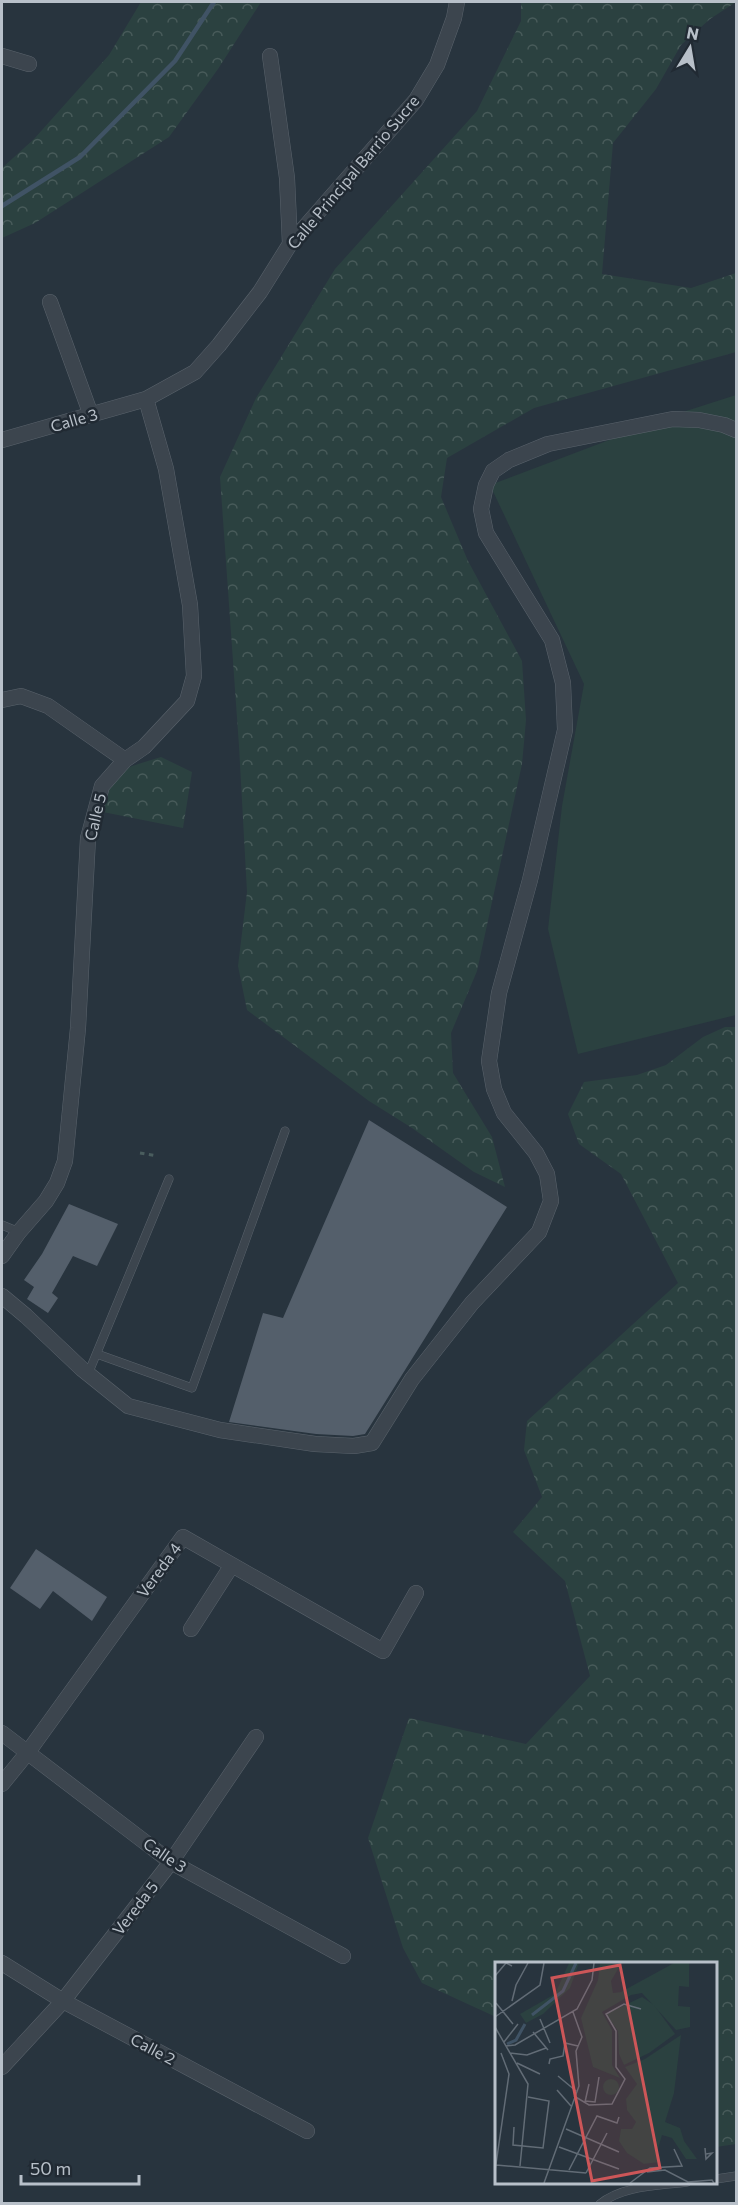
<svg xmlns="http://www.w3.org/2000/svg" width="738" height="2205" viewBox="0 0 738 2205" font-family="Commissioner,sans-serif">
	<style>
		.forest { fill: url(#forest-crowns) }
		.garden { fill: #2b4140 }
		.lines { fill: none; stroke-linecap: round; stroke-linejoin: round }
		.stream { stroke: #405365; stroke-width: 4.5 }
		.building { fill: #545f6b }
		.service-casing { stroke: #5a636c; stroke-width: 9 }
		.minor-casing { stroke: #5a636c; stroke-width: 16 }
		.path { stroke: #4a5d5e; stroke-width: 3; stroke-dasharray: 4.5 4.5; stroke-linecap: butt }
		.service { stroke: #3c454e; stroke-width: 8 }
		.minor { stroke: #3c454e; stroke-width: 15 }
		.labels { text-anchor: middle; stroke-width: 5; stroke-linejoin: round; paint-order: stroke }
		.street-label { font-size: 16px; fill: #b8c0c9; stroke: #212a33 }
		.inset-river { fill: none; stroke: #405365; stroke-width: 3 }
		.inset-road { fill: none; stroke: #626c76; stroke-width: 1.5 }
		.view { fill: #cd5658; fill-opacity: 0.15; stroke: #cd5658; stroke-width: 3 }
		.inset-edge { fill: none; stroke: #b8c0c9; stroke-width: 3 }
	</style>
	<defs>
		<pattern id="forest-crowns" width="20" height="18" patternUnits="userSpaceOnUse" patternTransform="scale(1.5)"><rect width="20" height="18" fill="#2b4140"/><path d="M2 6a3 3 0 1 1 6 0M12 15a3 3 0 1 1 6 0" fill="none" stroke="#485b5a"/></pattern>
	</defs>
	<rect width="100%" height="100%" fill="#28343e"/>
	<!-- forest -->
	<path class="forest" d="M 141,2 L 261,2 L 218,69 L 169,137 L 35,223 L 2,238 L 2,168 L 34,139 L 109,55 Z
		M 521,2 L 736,2 L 710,19 L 681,45 L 656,89 L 613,143 L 602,274 L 691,288 L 736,273 L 736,352 L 534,408 L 447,458 L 441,497 L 468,561 L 522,661 L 526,720 L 522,764 L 477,971 L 451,1033 L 453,1073 L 492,1137 L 505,1187 L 474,1172 L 412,1128 L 369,1101 L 247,1010 L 238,966 L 247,892 L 239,746 L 220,477 L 256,398 L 335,269 L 477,111 L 521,21 Z
		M 161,757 L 192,772 L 183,828 L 103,812 C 109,768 123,769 161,757 Z
		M 725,1027 L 736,1027 L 736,2144 L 716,2147 L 716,1964 L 496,1964 L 496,2017 L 422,1983 L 403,1948 L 368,1838 L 409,1718 L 526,1744 L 590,1676 L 565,1581 L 513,1532 L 542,1497 L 524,1450 L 527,1421 L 678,1283 L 621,1174 L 579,1144 L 568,1114 L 584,1082 L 637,1075 L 666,1065 L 703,1037 Z"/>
	<!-- garden -->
	<path class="garden" d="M 736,395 L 736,1015 L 578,1054 L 548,929 L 562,806 L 584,684 L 490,485 L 686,411 Z"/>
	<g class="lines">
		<!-- stream -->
		<path class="stream" d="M 2,206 L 80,157 L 175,61 L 214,2"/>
	</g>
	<!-- building -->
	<path class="building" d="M 369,1120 L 507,1207 L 365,1434 L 353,1436 L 316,1434 L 229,1422 L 263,1313 L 283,1318 Z
		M 69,1204 L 118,1224 L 97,1266 L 73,1256 L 52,1293 L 58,1298 L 48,1313 L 27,1299 L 34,1287 L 24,1280 L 42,1254 Z
		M 36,1549 L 107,1597 L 92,1621 L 53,1591 L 40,1609 L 10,1588 Z"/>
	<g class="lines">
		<defs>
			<path id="service" d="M 2,1225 L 19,1232
				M 97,1354 L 192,1388 L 285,1131
				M 88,1374 L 169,1179
				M 716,2179 L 736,2176
				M 600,2204 C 623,2185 659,2186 687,2182"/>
			<path id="minor" d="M 2,56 L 29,64
				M 270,56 L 287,178 L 290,244
				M 50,302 L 91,415
				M 2,440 L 146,399 L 195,372 L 219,345 L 260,292 L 290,244 L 416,100 L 437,65 L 454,18 L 457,2
				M 2,700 L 21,696 L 48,706 L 125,760
				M 2,1256 L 19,1232 L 46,1201 L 57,1183 L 65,1161 L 78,1028 L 88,838 L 102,786 L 125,760 L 144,747 L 187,701 L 194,676 L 190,605 L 166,469 L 146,399
				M 2,1296 L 26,1316 L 82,1369 L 128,1406 L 220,1430 L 315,1444 L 354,1446 L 372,1443 L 412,1379 L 472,1303 L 539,1232 L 551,1201 L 547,1174 L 536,1153 L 504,1113 L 494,1089 L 489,1061 L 499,993 L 530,880 L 565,730 L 563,683 L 552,640 L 486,533 L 481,509 L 486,485 L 493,471 L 509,460 L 548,444 L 673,419 L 699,420 L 724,425 L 736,430
				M 191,1629 L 232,1565
				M 2,1733 L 171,1862 L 343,1956
				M 2,1784 L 28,1752 L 183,1537 L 383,1651 L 416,1593
				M 2,1963 L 63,2001 L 307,2131
				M 2,2067 L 63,2001 L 171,1862 L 256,1737"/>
		</defs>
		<!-- service casing -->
		<use href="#service" class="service-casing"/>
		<!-- minor casing -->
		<use href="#minor" class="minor-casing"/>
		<!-- path -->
		<path class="path" d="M 140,1153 L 157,1156"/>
		<!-- service -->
		<use href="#service" class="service"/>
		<!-- minor -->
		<use href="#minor" class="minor"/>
	</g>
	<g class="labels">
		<!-- street labels -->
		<g class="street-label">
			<text transform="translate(353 172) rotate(-50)" y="6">Calle Principal Barrio Sucre</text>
			<text transform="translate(74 420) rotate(-16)" y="6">Calle 3</text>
			<text transform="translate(95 817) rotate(-77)" y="6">Calle 5</text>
			<text transform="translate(159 1570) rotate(-54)" y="6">Vereda 4</text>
			<text transform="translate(165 1855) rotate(34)" y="6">Calle 3</text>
			<text transform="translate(135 1908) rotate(-52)" y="6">Vereda 5</text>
			<text transform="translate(153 2049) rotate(28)" y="6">Calle 2</text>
		</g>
	</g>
	<!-- overview -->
	<g transform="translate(495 1962)">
		<rect width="222" height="222" fill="#28343e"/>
		<path d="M 74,1 L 84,1 L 75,26 L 48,52 L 31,61 L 25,52 L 60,32 ZM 105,1 L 126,2 L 116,19 L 118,31 L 126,30 L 179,1 L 194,1 L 194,25 L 184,24 L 183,44 L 195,45 L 195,65 L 181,68 L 147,31 L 136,33 L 107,50 L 117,68 L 117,103 L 125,116 L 98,105 L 86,56 L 103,18 ZM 186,73 L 179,131 L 170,160 L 185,166 L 189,179 L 202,197 L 191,197 L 177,176 L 167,173 L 162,190 L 165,200 L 149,202 L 132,191 L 124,179 L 126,167 L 137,167 L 141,160 L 132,148 L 131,137 L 142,122 L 130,105 L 150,97 Z" fill="#2b4140"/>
		<path d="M 147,35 L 159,43 L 180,72 L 154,91 L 129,103 L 124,92 L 123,69 L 111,52 ZM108 125a8 8 0 1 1 16 0a8 8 0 1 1-16 0Z" fill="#2b4140"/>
		<path class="inset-river" d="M 37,53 L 68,29 L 81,1M 12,82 L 21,78 L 30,62"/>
		<path class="inset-road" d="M 0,14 L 11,1 L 17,4M 17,39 L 21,23 L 33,1M 1,41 L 18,62M 0,55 L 45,23 L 49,1M 45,57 L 55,81M 0,65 L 33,122 L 25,204M 38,70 L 53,88M 9,80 L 23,62M 11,84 L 20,83 L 82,47 L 97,18 L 99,1M 15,91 L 32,93 L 51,86M 22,101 L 45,112M 54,102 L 55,97 L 68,94 L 70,81 L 83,84M 63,114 L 81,129M 62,128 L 76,144M 79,134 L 94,143 L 117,142 L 130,117 L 121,105 L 121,69 L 111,52 L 129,42 L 146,47M 90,139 L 100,140 L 104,115M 90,140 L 94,122M 19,165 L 18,183 L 48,186 L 54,139 L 33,135M 71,167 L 124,190M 64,185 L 124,207M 210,186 L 211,197 L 217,191 L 211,192M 1,203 L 91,211M 74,208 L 102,154 L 122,161 L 124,155M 0,209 L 14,112 L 6,91M 152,210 L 170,208 L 193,220 L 217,218 L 219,221M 91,211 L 112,171M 49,221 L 84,124 L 81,89 L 87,75 L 78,50M 135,221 L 155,206 L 187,204 L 179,187"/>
		<path class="view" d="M 125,3 L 165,206 L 97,219 L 57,16 Z"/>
		<rect width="222" height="222" class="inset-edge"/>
	</g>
	<!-- border -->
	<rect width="738" height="2205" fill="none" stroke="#b8c0c9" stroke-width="6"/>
	<!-- north arrow -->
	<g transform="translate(690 48) rotate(11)" stroke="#212a33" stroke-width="4.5" paint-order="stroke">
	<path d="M0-4.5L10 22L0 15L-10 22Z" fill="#b8c0c9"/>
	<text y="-9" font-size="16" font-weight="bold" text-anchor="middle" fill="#b8c0c9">N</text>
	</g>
	<!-- scale -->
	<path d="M21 2175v9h118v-9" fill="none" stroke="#b8c0c9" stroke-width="3"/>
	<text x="30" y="2175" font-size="18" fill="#b8c0c9" stroke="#212a33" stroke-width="4.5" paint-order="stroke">50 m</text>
</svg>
